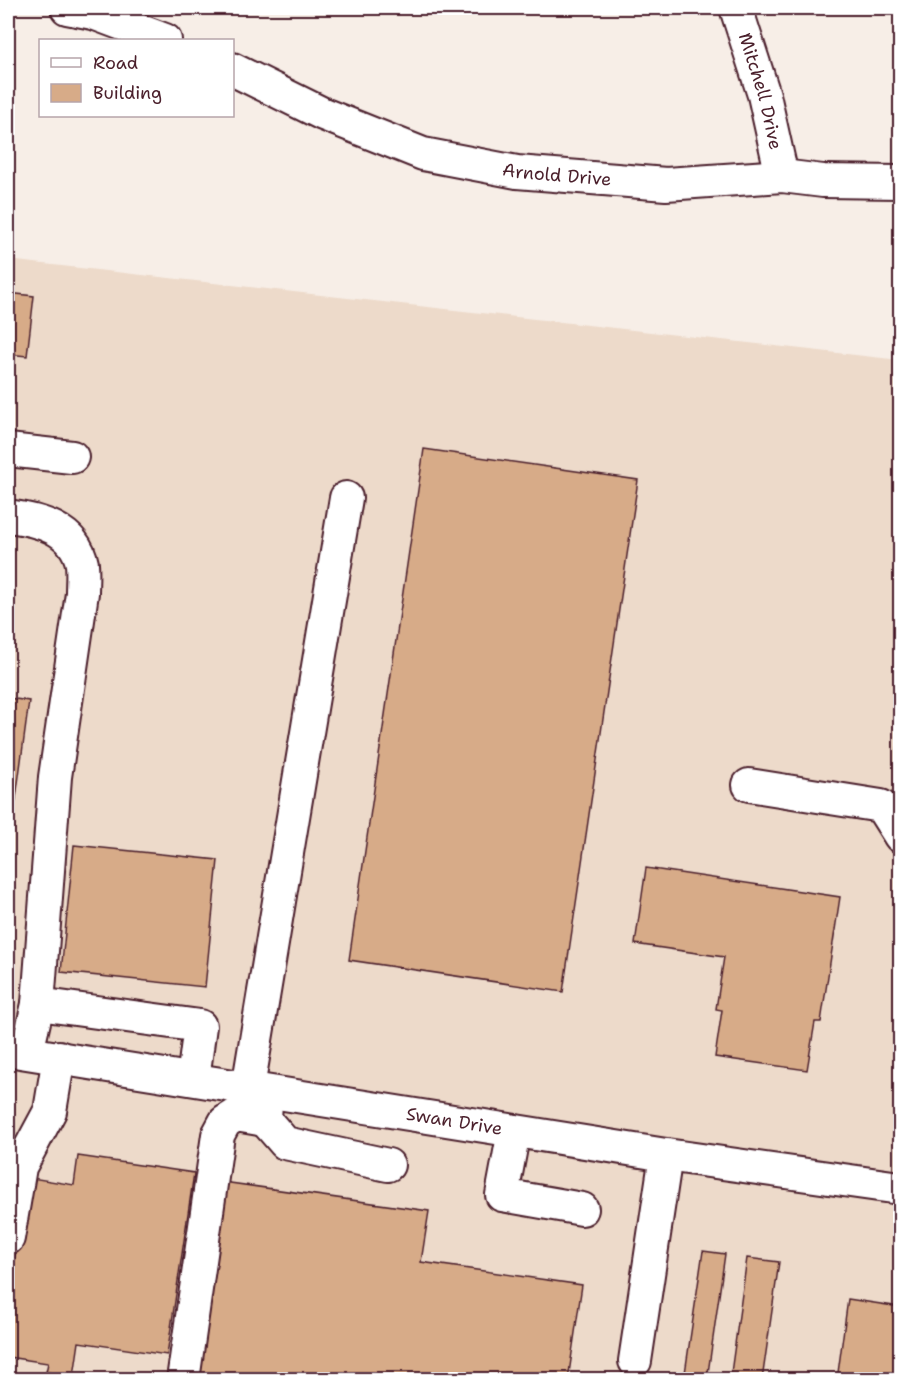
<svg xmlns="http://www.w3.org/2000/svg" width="908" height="1387" viewBox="0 0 908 1387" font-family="'Shantell Sans',sans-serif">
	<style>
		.built { fill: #eddaca }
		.building { fill: #d7ab88; stroke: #4a1f2b; stroke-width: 1.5 }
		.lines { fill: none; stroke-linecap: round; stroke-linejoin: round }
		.minor-casing { stroke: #4a1f2b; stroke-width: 36 }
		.minor { stroke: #fff; stroke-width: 32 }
		.labels { text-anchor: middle; stroke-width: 4.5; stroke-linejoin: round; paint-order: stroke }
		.street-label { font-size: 18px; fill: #4a1f2b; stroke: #fff }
	</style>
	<rect width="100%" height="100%" fill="#f7eee7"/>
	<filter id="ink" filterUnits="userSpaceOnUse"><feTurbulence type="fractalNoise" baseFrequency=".0167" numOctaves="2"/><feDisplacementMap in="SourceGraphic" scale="12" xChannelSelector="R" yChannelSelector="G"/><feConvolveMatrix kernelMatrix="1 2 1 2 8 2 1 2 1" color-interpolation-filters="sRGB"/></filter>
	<g filter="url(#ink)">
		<!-- built -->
		<path class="built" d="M 8,260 L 900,360 L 900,1379 L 8,1380 Z"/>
		<!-- building -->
		<path class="building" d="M 8,293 L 34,296 L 27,356 L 8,354 Z
			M 424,449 L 638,480 L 563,992 L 349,960 Z
			M 8,698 L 29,701 L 8,858 Z
			M 900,716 L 900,756 L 897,755 Z
			M 74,845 L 218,860 L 205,987 L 61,972 Z
			M 646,868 L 840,897 L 821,1022 L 815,1022 L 807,1070 L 715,1057 L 722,1010 L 716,1009 L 724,957 L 635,944 Z
			M 78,1156 L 194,1173 L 167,1355 L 79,1342 L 74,1376 L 46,1372 L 48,1363 L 8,1357 L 8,1303 L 26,1177 L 74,1185 Z
			M 223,1182 L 429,1211 L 421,1262 L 582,1285 L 568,1380 L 194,1380 Z
			M 703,1251 L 725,1254 L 707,1380 L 684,1380 Z
			M 747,1258 L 779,1262 L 762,1380 L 730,1380 Z
			M 848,1299 L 900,1307 L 900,1380 L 837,1380 Z"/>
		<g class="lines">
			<defs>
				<g id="minor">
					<path d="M 67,8 L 93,13 L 165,40"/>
					<path id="s1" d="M 736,8 L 764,95 L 782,176"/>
					<path id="s2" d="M 232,69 L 323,114 L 423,154 L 517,172 L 666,184 L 782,176 L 823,181 L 900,182"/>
					<path d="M 8,450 L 72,457"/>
					<path d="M 8,516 C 38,520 75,528 82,564 C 83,574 82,584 82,593 L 55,777 L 38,1004"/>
					<path d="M 749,785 L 881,806 L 900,836"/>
					<path id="s3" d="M 8,1050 L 666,1155 L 900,1188"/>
					<path d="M 27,1052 L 38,1004 L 200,1026 L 193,1079"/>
					<path d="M 248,1088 L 346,498"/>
					<path d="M 266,1101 L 265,1120 L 285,1143 L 388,1165"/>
					<path d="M 514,1131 L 502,1195 L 582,1209"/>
					<path d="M 8,1238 L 20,1167 L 50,1111 L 59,1057"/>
					<path d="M 635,1361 L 666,1155"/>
					<path d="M 183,1380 L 218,1135 L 225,1122 L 236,1115 L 265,1120"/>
				</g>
			</defs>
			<!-- minor casing -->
			<use href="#minor" class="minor-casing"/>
			<!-- minor -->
			<use href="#minor" class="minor"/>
		</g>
	</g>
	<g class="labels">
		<!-- street labels -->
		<g class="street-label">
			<text dy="6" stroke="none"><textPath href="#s1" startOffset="87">Mitchell Drive</textPath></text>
			<text dy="6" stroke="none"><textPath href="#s2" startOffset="345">Arnold Drive</textPath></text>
			<text dy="6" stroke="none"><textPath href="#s3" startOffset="452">Swan Drive</textPath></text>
		</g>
	</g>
	<!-- margin -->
	<rect width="908" height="1387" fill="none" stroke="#fff" stroke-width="30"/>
	<rect x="15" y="15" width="878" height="1357" fill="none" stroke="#4a1f2b" stroke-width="2" filter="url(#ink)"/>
	<!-- legend -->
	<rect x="39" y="39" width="195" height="78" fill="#ffffff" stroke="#b7a5aa" stroke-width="1.5"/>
	<rect x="51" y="58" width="30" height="9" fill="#ffffff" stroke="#b7a5aa" stroke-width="1.5"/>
	<text x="93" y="69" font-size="18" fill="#4a1f2b">Road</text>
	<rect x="51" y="84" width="30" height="18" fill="#d7ab88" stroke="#b7a5aa" stroke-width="1.5"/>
	<text x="93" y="99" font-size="18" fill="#4a1f2b">Building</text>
</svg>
